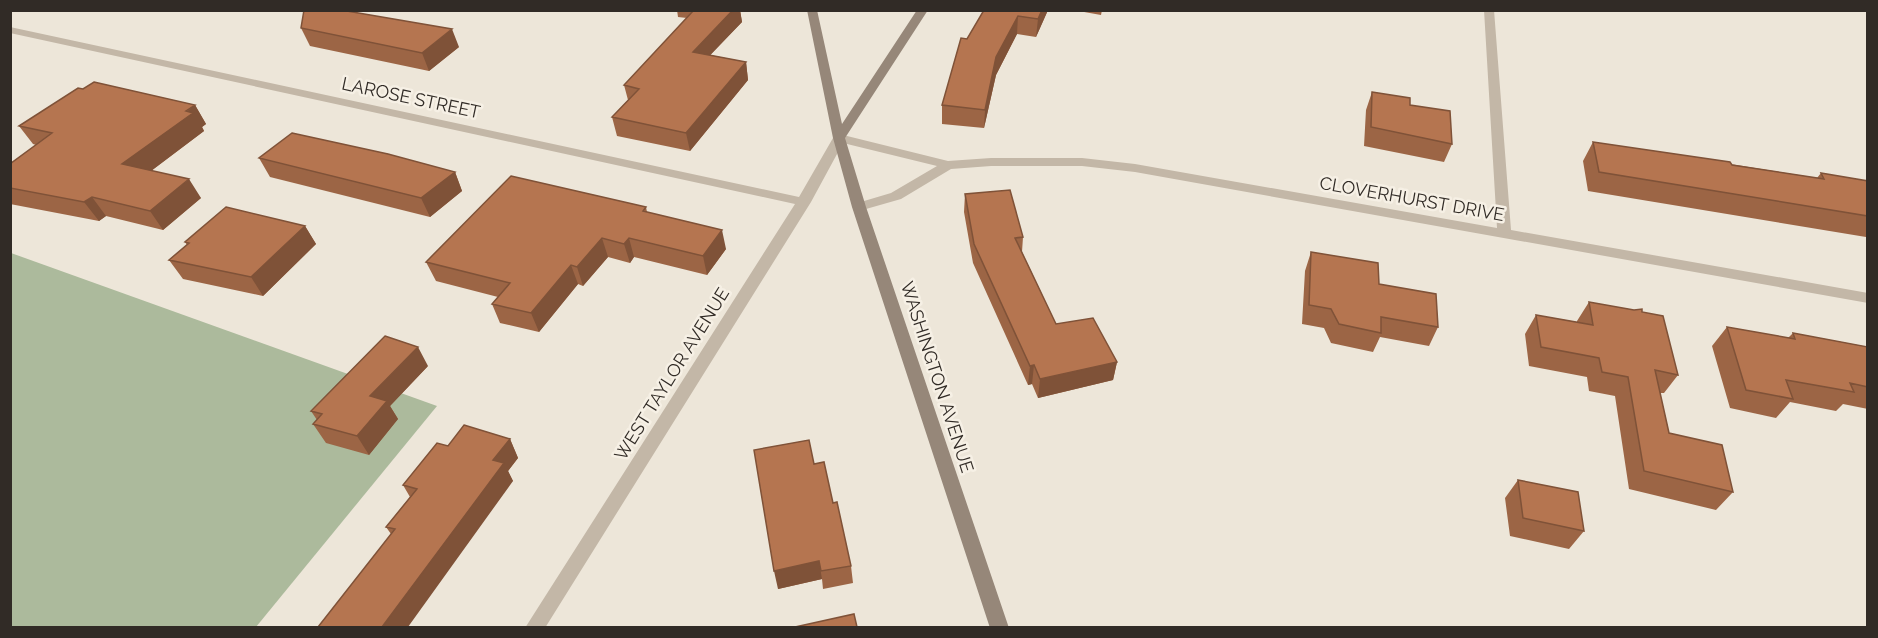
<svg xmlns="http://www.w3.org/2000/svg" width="1878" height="638" viewBox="0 0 1878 638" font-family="Raleway,sans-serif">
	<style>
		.green { fill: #acba9c }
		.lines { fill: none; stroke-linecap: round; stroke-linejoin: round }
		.street { fill: #c3b7a7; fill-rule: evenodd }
		.secondary { fill: #968779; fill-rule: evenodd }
		.wall { fill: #9c6545 }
		.shaded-wall { fill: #7f5238 }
		.building { fill: #b57550; stroke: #7f5238; stroke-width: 1.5 }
		.labels { text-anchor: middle; stroke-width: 5; stroke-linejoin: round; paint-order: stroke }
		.street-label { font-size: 18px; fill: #312b26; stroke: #f6f0e5 }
	</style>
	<rect width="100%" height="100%" fill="#ede6d9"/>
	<!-- green -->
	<path class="green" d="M 11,253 L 437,406 L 256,627 L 11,628 Z"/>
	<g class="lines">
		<!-- street -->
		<path class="street" d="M 1484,10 L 1494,10 L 1511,230 L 1868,293 L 1868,303 L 1135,172 L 1082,166 L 991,166 L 951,169 L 901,199 L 859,211 L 852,207 L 854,204 L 891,193 L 937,166 L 843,143 L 811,202 L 545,628 L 525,628 L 795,204 L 10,33 L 10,27 L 799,197 L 833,138 L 839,134 L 948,161 L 991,158 L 1082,158 L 1135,164 L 1497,228 Z"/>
		<!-- secondary -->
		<path class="secondary" d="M 807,10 L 817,10 L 842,124 L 917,10 L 928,10 L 845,138 L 866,207 L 1009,628 L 990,628 L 852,207 L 833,138 Z"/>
	</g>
	<!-- wall -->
	<path class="wall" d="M 677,10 L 740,10 L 742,22 L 710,55 L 746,62 L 748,80 L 690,151 L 617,136 L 612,117 L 628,100 L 624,85 L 687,18 L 678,17 Z
		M 984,10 L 1048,10 L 1036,37 L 1017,34 L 996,75 L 984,128 L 942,124 L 942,105 L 967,39 Z
		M 1073,10 L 1102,10 L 1101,15 Z
		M 301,28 L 459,47 L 429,71 L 310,46 Z
		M 1372,92 L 1410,105 L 1452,144 L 1444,162 L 1364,146 L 1366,110 Z
		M 195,105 L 206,124 L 202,127 L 204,131 L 151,171 L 201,198 L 163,230 L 106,216 L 99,221 L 10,204 L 10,164 L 36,145 L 33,144 L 19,126 Z
		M 1593,142 L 1817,178 L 1821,173 L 1868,181 L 1868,236 L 1866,237 L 1588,191 L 1583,161 Z
		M 259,158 L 455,172 L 462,191 L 430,217 L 270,177 Z
		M 965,194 L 1023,237 L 1022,252 L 1056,324 L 1117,362 L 1113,380 L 1038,398 L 1032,384 L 1028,385 L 973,263 L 964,212 Z
		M 646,207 L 647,212 L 726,249 L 707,275 L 634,257 L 630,263 L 608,257 L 583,286 L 578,284 L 539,332 L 500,323 L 492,304 L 498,297 L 436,281 L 426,262 Z
		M 305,226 L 316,244 L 263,296 L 183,279 L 169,260 L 187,245 L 185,242 Z
		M 1311,252 L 1379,284 L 1438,327 L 1429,346 L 1380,337 L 1373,352 L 1331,343 L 1324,328 L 1302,324 L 1305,271 Z
		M 1589,302 L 1642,312 L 1678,375 L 1664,393 L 1660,393 L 1669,433 L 1733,492 L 1716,510 L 1629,489 L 1615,396 L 1589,391 L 1587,377 L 1529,366 L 1525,334 L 1536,315 L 1577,322 L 1577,321 Z
		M 1727,327 L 1788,338 L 1793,333 L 1868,347 L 1868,409 L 1843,404 L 1836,411 L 1790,402 L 1776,418 L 1730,408 L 1712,346 Z
		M 428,366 L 390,406 L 398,419 L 369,455 L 326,443 L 313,424 L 317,420 L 311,411 Z
		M 510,439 L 518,458 L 508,471 L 513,481 L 391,534 L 386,527 L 410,497 L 403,485 L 448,446 Z
		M 814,464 L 833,503 L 851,566 L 853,583 L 823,589 L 822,579 L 778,589 Z
		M 1518,480 L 1584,531 L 1569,549 L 1510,536 L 1505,498 Z"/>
	<!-- shaded-wall -->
	<path class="shaded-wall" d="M 733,10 L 740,10 L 742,22 L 696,70 L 693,52 Z
		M 1042,10 L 1048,10 L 1036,37 L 1038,19 Z
		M 1018,16 L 1017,34 L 996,75 L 984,128 L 985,110 L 996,57 Z
		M 452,29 L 459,47 L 429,71 L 422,53 Z
		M 746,62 L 748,80 L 690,151 L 686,133 Z
		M 195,105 L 206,124 L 202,127 L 204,131 L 135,183 L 122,164 Z
		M 455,172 L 462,191 L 430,217 L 421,198 Z
		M 189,179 L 201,198 L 163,230 L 150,211 Z
		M 92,197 L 106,216 L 99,221 L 84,202 Z
		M 305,226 L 316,244 L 263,296 L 251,277 Z
		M 722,230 L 726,249 L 707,275 L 703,256 Z
		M 602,238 L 608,257 L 583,286 L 577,267 Z
		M 629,238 L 634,257 L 630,263 L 624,244 Z
		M 571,265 L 578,284 L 539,332 L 531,313 Z
		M 418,347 L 428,366 L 390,406 L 398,419 L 369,455 L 357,436 L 370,396 Z
		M 1117,362 L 1113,380 L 1038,398 L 1040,379 Z
		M 1034,365 L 1032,384 L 1028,385 L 1030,366 Z
		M 510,439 L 518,458 L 508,471 L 513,481 L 408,627 L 382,627 L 493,460 Z
		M 819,561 L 822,579 L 778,589 L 774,571 Z"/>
	<!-- building -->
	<path class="building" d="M 304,10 L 341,10 L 452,29 L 422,53 L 301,28 Z
		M 694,10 L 733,10 L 693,52 L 746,62 L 686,133 L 612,117 L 639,89 L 624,85 Z
		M 984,10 L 1042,10 L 1038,19 L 1018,16 L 996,57 L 985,110 L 942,105 L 961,38 L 967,39 Z
		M 94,82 L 195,105 L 186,111 L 193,113 L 122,164 L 189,179 L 150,211 L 92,197 L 84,202 L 10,188 L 10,164 L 52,133 L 19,126 L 78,88 L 83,89 Z
		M 1372,92 L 1410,98 L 1410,105 L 1450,111 L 1452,144 L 1371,127 Z
		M 292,133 L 388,154 L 455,172 L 421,198 L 259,158 Z
		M 1593,142 L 1730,162 L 1732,165 L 1824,179 L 1821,173 L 1868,181 L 1868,216 L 1599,172 Z
		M 511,176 L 646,207 L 643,211 L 722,230 L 703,256 L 629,238 L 624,244 L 602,238 L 577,267 L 571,265 L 531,313 L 492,304 L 510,283 L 426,262 Z
		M 1010,190 L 1023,237 L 1015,238 L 1056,324 L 1093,318 L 1117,362 L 1040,379 L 1034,365 L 1030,366 L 974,244 L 965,194 Z
		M 226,207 L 305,226 L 251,277 L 169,260 L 189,243 L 185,242 Z
		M 1311,252 L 1378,263 L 1379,284 L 1436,294 L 1438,327 L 1381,317 L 1381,333 L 1339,324 L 1331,309 L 1309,305 Z
		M 1589,302 L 1634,310 L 1642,309 L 1642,312 L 1663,316 L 1678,375 L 1655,370 L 1669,433 L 1722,445 L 1733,492 L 1644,471 L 1628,377 L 1602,372 L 1599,358 L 1541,347 L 1536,315 L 1593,325 Z
		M 1727,327 L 1795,339 L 1793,333 L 1868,347 L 1868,387 L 1850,383 L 1854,392 L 1786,380 L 1793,399 L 1746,390 Z
		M 385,336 L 418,347 L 370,396 L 387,401 L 357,436 L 313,424 L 322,414 L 311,411 Z
		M 464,425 L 510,439 L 493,460 L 504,463 L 382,627 L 318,627 L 395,529 L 386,527 L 417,489 L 403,485 L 437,443 L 448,446 Z
		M 809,440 L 814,464 L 824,462 L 833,503 L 837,502 L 851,566 L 821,571 L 819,561 L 774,571 L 754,450 Z
		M 1518,480 L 1578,492 L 1584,531 L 1523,518 Z
		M 854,614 L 857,627 L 795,627 Z"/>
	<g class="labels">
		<!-- street labels -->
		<g class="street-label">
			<text transform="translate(411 98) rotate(12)" y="6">LAROSE STREET</text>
			<text transform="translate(1412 199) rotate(10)" y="6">CLOVERHURST DRIVE</text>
			<text transform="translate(672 374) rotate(-58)" y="6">WEST TAYLOR AVENUE</text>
			<text transform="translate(937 377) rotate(72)" y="6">WASHINGTON AVENUE</text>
		</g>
	</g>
	<!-- border -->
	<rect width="1878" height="638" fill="none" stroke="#312b26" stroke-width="24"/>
</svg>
